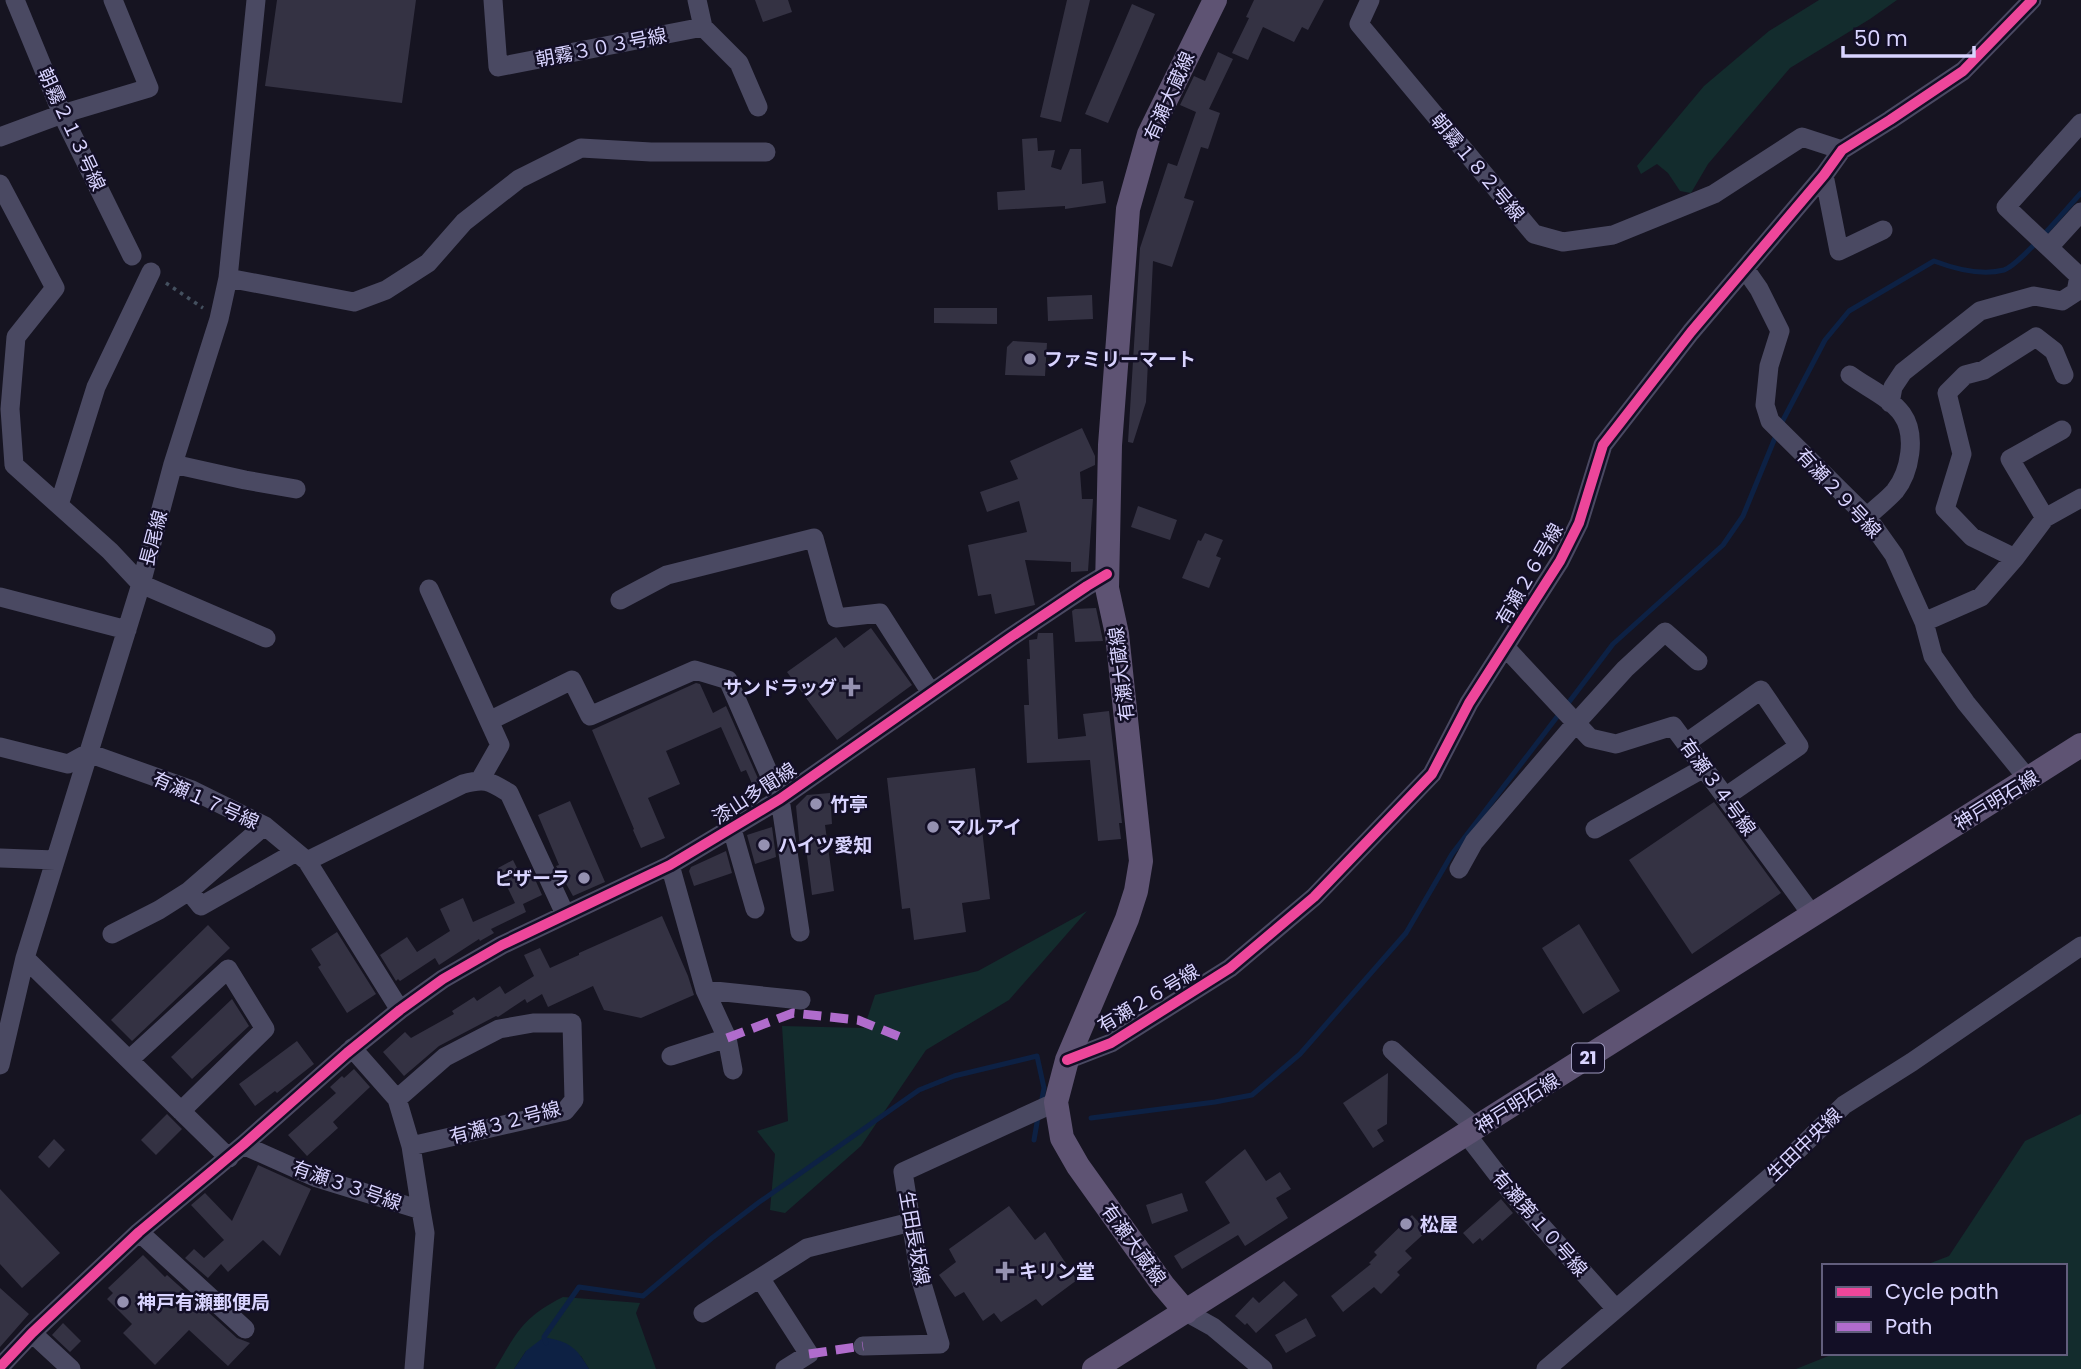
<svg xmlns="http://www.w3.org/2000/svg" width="2081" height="1369" viewBox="0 0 2081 1369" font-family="Poppins,'Noto Sans JP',sans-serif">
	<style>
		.green { fill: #132c2d }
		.water { fill: #0d2144 }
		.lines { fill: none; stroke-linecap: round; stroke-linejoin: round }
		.stream { stroke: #0d2144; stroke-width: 5 }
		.building { fill: #343243 }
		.path { stroke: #44505f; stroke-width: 3.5; stroke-dasharray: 3.5 5; stroke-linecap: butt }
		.minor { stroke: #4a4962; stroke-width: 19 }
		.major { stroke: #5e5373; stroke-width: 24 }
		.quiet { stroke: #b06ccc; stroke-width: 9; stroke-dasharray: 18 9; stroke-linecap: butt }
		.cycleway-casing { stroke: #130f26; stroke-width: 15 }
		.cycleway { stroke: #ed469a; stroke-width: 10 }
		.poi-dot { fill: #9591b1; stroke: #130f26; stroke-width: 2.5 }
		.labels { text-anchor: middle; stroke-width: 5; stroke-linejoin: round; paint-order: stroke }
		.shield { fill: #130f26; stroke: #9e99be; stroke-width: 2 }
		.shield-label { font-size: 18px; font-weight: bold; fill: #d9d4ff }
		.street-label { font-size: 19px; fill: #d9d4ff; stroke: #130f26 }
		.poi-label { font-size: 19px; font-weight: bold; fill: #d9d4ff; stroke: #130f26; text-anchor: start }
	</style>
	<rect width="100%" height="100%" fill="#161421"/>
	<!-- green -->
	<path class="green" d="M 1819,0 L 1897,0 L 1870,19 L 1790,68 L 1708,164 L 1691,193 L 1680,191 L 1668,173 L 1657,164 L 1641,174 L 1637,166 L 1704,86 L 1769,31 Z
		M 1087,911 L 1009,1000 L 926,1050 L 861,1146 L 785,1213 L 770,1210 L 775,1154 L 757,1131 L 788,1121 L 782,1026 L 864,1028 L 875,995 L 978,971 Z
		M 2081,1114 L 2081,1369 L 1796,1369 L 1836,1353 L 2065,1353 L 2065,1266 L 1923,1266 L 1949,1256 L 2025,1141 Z
		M 563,1297 L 640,1303 L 636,1313 L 656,1369 L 589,1369 L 581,1356 L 526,1351 L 514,1369 L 495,1369 C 517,1332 523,1317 563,1297 Z"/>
	<!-- water -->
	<path class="water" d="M 544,1337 C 570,1342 576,1347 589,1369 L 514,1369 L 526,1351 Z"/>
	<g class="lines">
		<!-- stream -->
		<path class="stream" d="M 1781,424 L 1825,340 L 1849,311 L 1934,261 C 1955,269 1981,276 2004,270 C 2020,265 2067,208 2081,193
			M 1566,706 L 1613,644 L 1723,545 L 1743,516 L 1777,433
			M 1091,1118 L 1215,1102 L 1252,1095 L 1300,1054 L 1406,933 L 1452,854 L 1560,713
			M 1034,1140 L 1038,1117
			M 546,1343 L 544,1337 L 579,1287 L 643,1296 L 712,1238 L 758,1203 L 919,1090 L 954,1076 L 1037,1056 L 1044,1088 L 1041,1104"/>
	</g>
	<!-- building -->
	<path class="building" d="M 277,0 L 416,0 L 402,103 L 265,86 Z
		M 755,0 L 788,0 L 792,12 L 763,22 Z
		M 1067,0 L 1090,0 L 1061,122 L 1040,117 Z
		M 1254,0 L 1324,0 L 1308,30 L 1302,27 L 1294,42 L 1263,27 L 1248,60 L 1232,53 L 1249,18 L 1246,17 Z
		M 1132,4 L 1155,14 L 1108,123 L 1085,114 Z
		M 1218,52 L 1233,59 L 1209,109 L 1220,113 L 1208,149 L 1201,147 L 1184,198 L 1194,201 L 1172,267 L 1153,261 L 1146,402 L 1133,443 L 1128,442 L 1140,248 L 1168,163 L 1177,166 L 1196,112 L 1180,105 L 1194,76 L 1205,81 Z
		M 1037,138 L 1038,151 L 1055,150 L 1051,167 L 1061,170 L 1070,149 L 1081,149 L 1082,184 L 1103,181 L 1106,203 L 1065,209 L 1065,206 L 998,210 L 997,192 L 1025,190 L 1022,139 Z
		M 1092,295 L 1093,319 L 1048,321 L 1047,297 Z
		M 934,308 L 997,308 L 997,324 L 934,323 Z
		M 1013,341 L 1047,343 L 1045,376 L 1005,375 L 1007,347 Z
		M 1082,428 L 1095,456 L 1095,465 L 1080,472 L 1082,499 L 1093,499 L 1088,571 L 1071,572 L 1071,562 L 1025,560 L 1035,605 L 995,614 L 991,594 L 978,596 L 968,545 L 1027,532 L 1019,501 L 987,512 L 980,492 L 1018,479 L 1010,461 Z
		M 1138,506 L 1177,520 L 1170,540 L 1131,527 Z
		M 1205,533 L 1223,540 L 1216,556 L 1221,558 L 1209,588 L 1182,578 L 1198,540 L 1201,541 Z
		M 1096,608 L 1103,641 L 1075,642 L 1072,611 L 1075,609 Z
		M 871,628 L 912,685 L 837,740 L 787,672 L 836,637 L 844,648 Z
		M 1038,633 L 1053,633 L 1058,739 L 1086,736 L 1083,714 L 1109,711 L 1122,823 L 1119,823 L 1121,839 L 1098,841 L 1090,760 L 1027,763 L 1024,705 L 1029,705 L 1027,659 L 1030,659 L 1029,640 L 1037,639 Z
		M 696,683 L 700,684 L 713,713 L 726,706 L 760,783 L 753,786 L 746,770 L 741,772 L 721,727 L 666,751 L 680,784 L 648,798 L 665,838 L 641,848 L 633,830 L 634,829 L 592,730 Z
		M 975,768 L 990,899 L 962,903 L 966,932 L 914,940 L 910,908 L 902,909 L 887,778 Z
		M 830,793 L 832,824 L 825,825 L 834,891 L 812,895 L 806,848 L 800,849 L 796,806 L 807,795 Z
		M 570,801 L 605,882 L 573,896 L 556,866 L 559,865 L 538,815 Z
		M 1714,802 L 1781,893 L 1692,954 L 1629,860 Z
		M 772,827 L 776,857 L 755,864 L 747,835 Z
		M 726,851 L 732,873 L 694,886 L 689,871 L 691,867 Z
		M 513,860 L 524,882 L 534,877 L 542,895 L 523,904 L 526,912 L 491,929 L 494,933 L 480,941 L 479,939 L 439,965 L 435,958 L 400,981 L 398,979 L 396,981 L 380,955 L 407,937 L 417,952 L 450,931 L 440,909 L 463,898 L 473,922 L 515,903 L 498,868 Z
		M 662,916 L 688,976 L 694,995 L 641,1018 L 604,1010 L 593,986 L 548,1007 L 542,994 L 527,1003 L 525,999 L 498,1017 L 496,1016 L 439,1046 L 404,1076 L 383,1052 L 405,1032 L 411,1038 L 454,1014 L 452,1011 L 474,997 L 477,1001 L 500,986 L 505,994 L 534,976 L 524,955 L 540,948 L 550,968 L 579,955 L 579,953 Z
		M 1579,924 L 1620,991 L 1583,1014 L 1542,948 Z
		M 208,925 L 230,948 L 132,1041 L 111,1020 Z
		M 337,932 L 376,994 L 347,1013 L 318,967 L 321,965 L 311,949 Z
		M 232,999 L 249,1026 L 192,1079 L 171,1057 Z
		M 297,1041 L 314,1064 L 277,1093 L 275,1091 L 255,1106 L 239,1084 Z
		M 354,1069 L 370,1087 L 333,1122 L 338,1128 L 307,1156 L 288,1135 L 336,1093 L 330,1087 L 342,1076 L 344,1078 Z
		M 1388,1073 L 1387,1124 L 1377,1130 L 1384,1141 L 1373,1148 L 1343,1103 Z
		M 167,1114 L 182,1129 L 156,1155 L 141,1140 Z
		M 54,1139 L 65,1150 L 49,1168 L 38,1157 Z
		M 1245,1149 L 1266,1181 L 1280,1172 L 1291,1189 L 1276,1198 L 1288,1218 L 1245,1246 L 1238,1235 L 1182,1269 L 1174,1256 L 1230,1223 L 1205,1182 Z
		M 258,1165 L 311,1189 L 280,1256 L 263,1240 L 228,1272 L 221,1264 L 208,1278 L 185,1258 L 194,1249 L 204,1258 L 224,1240 L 191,1205 L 205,1193 L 232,1221 Z
		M 0,1189 L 60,1253 L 22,1288 L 0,1264 Z
		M 1182,1193 L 1188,1211 L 1152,1224 L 1146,1205 Z
		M 1501,1199 L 1513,1213 L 1482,1241 L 1480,1238 L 1473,1244 L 1463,1233 Z
		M 1009,1206 L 1035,1240 L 1045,1232 L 1077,1280 L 1042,1306 L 1036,1299 L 1001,1322 L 994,1313 L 983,1321 L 964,1292 L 955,1297 L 939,1275 L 956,1262 L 949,1249 Z
		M 1412,1215 L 1427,1231 L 1405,1251 L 1412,1258 L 1397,1272 L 1400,1275 L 1381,1294 L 1374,1287 L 1343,1312 L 1331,1296 L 1371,1264 L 1369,1263 L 1377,1255 L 1374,1252 Z
		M 143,1255 L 165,1277 L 167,1275 L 237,1338 L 250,1343 L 228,1366 L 189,1330 L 155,1365 L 123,1333 L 132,1324 L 107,1299 L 113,1293 L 108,1288 Z
		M 1284,1281 L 1298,1295 L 1256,1333 L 1247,1323 L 1245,1325 L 1235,1316 L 1253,1297 L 1259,1303 Z
		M 0,1288 L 29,1314 L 0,1347 Z
		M 1306,1318 L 1316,1336 L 1286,1353 L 1275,1335 Z
		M 63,1323 L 81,1341 L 70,1352 L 52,1335 Z"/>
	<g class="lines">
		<!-- path -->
		<path class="path" d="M 166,283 L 203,308"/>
		<!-- minor -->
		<path class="minor" d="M 15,0 L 62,114 L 132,256
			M 493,0 L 498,67 L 703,27
			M 697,0 L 703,27
			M 1370,0 L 1359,24 L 1534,234 L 1563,242 L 1613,235 L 1714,194 L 1802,137 L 1842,150
			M 703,27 L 739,63 L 758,107
			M 2081,123 L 2006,207 L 2079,276 L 2081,276
			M 0,137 L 62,114 L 149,88 L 113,0
			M 1824,175 L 1839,251 L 1883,230
			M 0,184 L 55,288 L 16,337 L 10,409 L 14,465 L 110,551 L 141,584 L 266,638
			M 2049,247 L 2081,212
			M 1745,269 L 1759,289 L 1780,331 L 1769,366 L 1765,405 L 1770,421 L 1867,517 L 1894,555 L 1924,622 L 1933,656 L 1966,703 L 2028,779
			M 228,278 L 354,302 L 386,290 L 428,263 L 464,222 L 519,179 L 581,148 L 651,152 L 766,152
			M 1850,375 C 1866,387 1891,398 1902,414 C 1917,435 1910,472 1895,491 C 1887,500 1876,508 1867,517
			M 1890,403 L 1893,387 L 1903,372 L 1980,311 L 2034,296 L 2062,301 L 2076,292 L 2079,276
			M 173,464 L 245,480 L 296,489
			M 59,505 L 96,387 L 151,272
			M 2045,518 L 2010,459 L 2062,430
			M 2015,558 L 1972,537 L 1945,509 L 1962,454 L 1947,393 L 1965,375 L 1984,370 L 2036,337 L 2054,351 L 2064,375
			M 429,589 L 500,745 L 480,780
			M 0,597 L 127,630
			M 620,600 L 667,575 L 814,538 L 836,618 L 880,613 L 931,693
			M 1924,622 L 1981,597 L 2015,558 L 2045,518 L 2081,498
			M 1505,647 L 1590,738 L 1616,744 L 1673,726 L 1813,916
			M 489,721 L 572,680 L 590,716 L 695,670 L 728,680 L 780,799 L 800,932
			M 1686,743 L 1761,690 L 1799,746 L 1725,797
			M 0,747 L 68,764 L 88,753 L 192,790 L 265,826 L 307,861 L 400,1010
			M 732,829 L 755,909
			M 1595,829 L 1704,768
			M 0,858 L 55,860
			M 307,861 L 463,784 C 486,778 489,781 509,793 L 565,914
			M 670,865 L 705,990 L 727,1038 L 733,1070
			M 1459,869 L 1474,842 L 1576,723 L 1625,669 L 1665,632 L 1698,661
			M 189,891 L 201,906 L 296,852
			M 112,934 L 159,910 L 189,891 L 264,826
			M 25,958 L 229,1158
			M 705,990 L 801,1000
			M 352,1048 L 397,1099 L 411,1146 L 421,1210
			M 1392,1050 L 1476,1128
			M 671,1056 L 727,1038
			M 129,1060 L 228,969 L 265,1029 L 181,1111
			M 1067,1060 L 1111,1043 L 1230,968 L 1314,897 L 1432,774 L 1469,703 L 1560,561 L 1579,523 L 1603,445 L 1691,332 L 1824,175 L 1842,150 L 1890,120 L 1963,71 L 2032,0
			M 0,1065 L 25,958 L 141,584 L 173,464 L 219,319 L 228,278 L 256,0
			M 397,1099 L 445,1057 L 499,1029 L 533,1023 L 572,1023 L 574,1100 L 565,1111 L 411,1146
			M 1467,1135 L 1511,1192 L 1616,1309
			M 243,1145 L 317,1178 L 421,1210 L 425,1233 L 414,1369
			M 139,1232 L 245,1329
			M 1186,1312 L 1213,1327 L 1263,1369
			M 703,1313 L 760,1278
			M 32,1333 L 71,1369
			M 863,1346 L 940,1344 L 920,1277 L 903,1172 L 1056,1102
			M 0,1367 L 32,1333 L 139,1232 L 243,1145 L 347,1053 L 400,1010 L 443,979 L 502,945 L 670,865 L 780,799 L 1011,637 L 1087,586 L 1107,574
			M 785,1369 L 809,1354 L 760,1278 L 807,1248 L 911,1222
			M 1546,1369 L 1769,1178 L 1844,1105 L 1912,1062 L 2081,946"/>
		<!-- major -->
		<path class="major" d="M 1186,1312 L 1163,1285 L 1078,1166 L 1062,1138 L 1056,1102 L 1067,1060 L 1127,919 L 1136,891 L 1141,861 L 1117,634 L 1107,588 L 1110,445 L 1128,209 L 1149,134 L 1215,0
			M 1094,1369 L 2081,745"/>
		<!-- quiet -->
		<path class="quiet" d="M 727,1038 L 793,1013 L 858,1020 L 903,1038
			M 809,1354 L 863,1346"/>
		<defs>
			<path id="cycleway" d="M 1067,1060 L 1111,1043 L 1230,968 L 1314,897 L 1432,774 L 1469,703 L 1560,561 L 1579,523 L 1603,445 L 1691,332 L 1824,175 L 1842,150 L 1890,120 L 1963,71 L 2032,0
				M 0,1367 L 32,1333 L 139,1232 L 243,1145 L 347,1053 L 400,1010 L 443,979 L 502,945 L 670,865 L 780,799 L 1011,637 L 1087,586 L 1107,574"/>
		</defs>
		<!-- cycleway casing -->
		<use href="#cycleway" class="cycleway-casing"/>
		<!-- cycleway -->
		<use href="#cycleway" class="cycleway"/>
	</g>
	<!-- markers -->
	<g class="poi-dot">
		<circle cx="1030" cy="359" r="7"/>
		<path d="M847.5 676.5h7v7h7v7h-7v7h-7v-7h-7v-7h7z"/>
		<circle cx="816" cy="804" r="7"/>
		<circle cx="933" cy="827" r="7"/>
		<circle cx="764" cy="845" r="7"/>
		<circle cx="584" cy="878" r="7"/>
		<circle cx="1406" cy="1224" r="7"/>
		<path d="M1001.5 1260.5h7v7h7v7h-7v7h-7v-7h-7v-7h7z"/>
		<circle cx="123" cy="1302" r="7"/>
	</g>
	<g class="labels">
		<!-- shield labels -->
		<rect class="shield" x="1572" y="1043.5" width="32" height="29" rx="5"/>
		<g class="shield-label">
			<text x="1588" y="1064">21</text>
		</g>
		<!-- street labels -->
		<g class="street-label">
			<text transform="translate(601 47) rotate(-11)" y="7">朝霧３０３号線</text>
			<text transform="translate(1169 96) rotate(-66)" y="7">有瀬大蔵線</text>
			<text transform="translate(72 129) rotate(65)" y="7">朝霧２１３号線</text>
			<text transform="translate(1478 167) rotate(50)" y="7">朝霧１８２号線</text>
			<text transform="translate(1839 493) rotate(47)" y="7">有瀬２９号線</text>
			<text transform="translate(153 538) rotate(-75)" y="7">長尾線</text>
			<text transform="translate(1529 574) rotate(-60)" y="7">有瀬２６号線</text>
			<text transform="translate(1121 674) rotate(-97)" y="7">有瀬大蔵線</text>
			<text transform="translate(1718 787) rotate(54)" y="7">有瀬３４号線</text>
			<text transform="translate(754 793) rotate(-33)" y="7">漆山多聞線</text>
			<text transform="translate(206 800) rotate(24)" y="7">有瀬１７号線</text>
			<text transform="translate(1996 800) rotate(-32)" y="7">神戸明石線</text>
			<text transform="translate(1148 998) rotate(-31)" y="7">有瀬２６号線</text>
			<text transform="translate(1517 1103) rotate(-32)" y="7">神戸明石線</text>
			<text transform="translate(505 1122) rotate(-15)" y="7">有瀬３２号線</text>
			<text transform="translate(1804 1144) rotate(-44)" y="7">生田中央線</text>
			<text transform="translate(347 1185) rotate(19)" y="7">有瀬３３号線</text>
			<text transform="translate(1540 1223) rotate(49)" y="7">有瀬第１０号線</text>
			<text transform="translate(915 1238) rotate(80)" y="7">生田長坂線</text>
			<text transform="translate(1134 1244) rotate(54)" y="7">有瀬大蔵線</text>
		</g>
		<!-- poi labels -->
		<g class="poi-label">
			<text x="1044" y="366">ファミリーマート</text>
			<text x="837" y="694" text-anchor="end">サンドラッグ</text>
			<text x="830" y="811">竹亭</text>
			<text x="947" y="834">マルアイ</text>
			<text x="778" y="852">ハイツ愛知</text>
			<text x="570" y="885" text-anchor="end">ピザーラ</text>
			<text x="1420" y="1231">松屋</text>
			<text x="1019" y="1278">キリン堂</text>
			<text x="137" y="1309">神戸有瀬郵便局</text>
		</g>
	</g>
	<!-- legend -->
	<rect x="1822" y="1264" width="245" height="91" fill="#130f26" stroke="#625e7d" stroke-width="2"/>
	<rect x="1836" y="1287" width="35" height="10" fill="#ed469a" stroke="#625e7d" stroke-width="2"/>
	<text x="1885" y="1299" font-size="21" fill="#d9d4ff">Cycle path</text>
	<rect x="1836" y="1322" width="35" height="10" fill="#b06ccc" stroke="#625e7d" stroke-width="2"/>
	<text x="1885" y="1334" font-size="21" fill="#d9d4ff">Path</text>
	<!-- scale -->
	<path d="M1843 46v10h131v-10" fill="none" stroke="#d9d4ff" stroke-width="3.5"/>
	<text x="1854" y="46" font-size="21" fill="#d9d4ff" stroke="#130f26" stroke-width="5" paint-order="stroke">50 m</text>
</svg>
